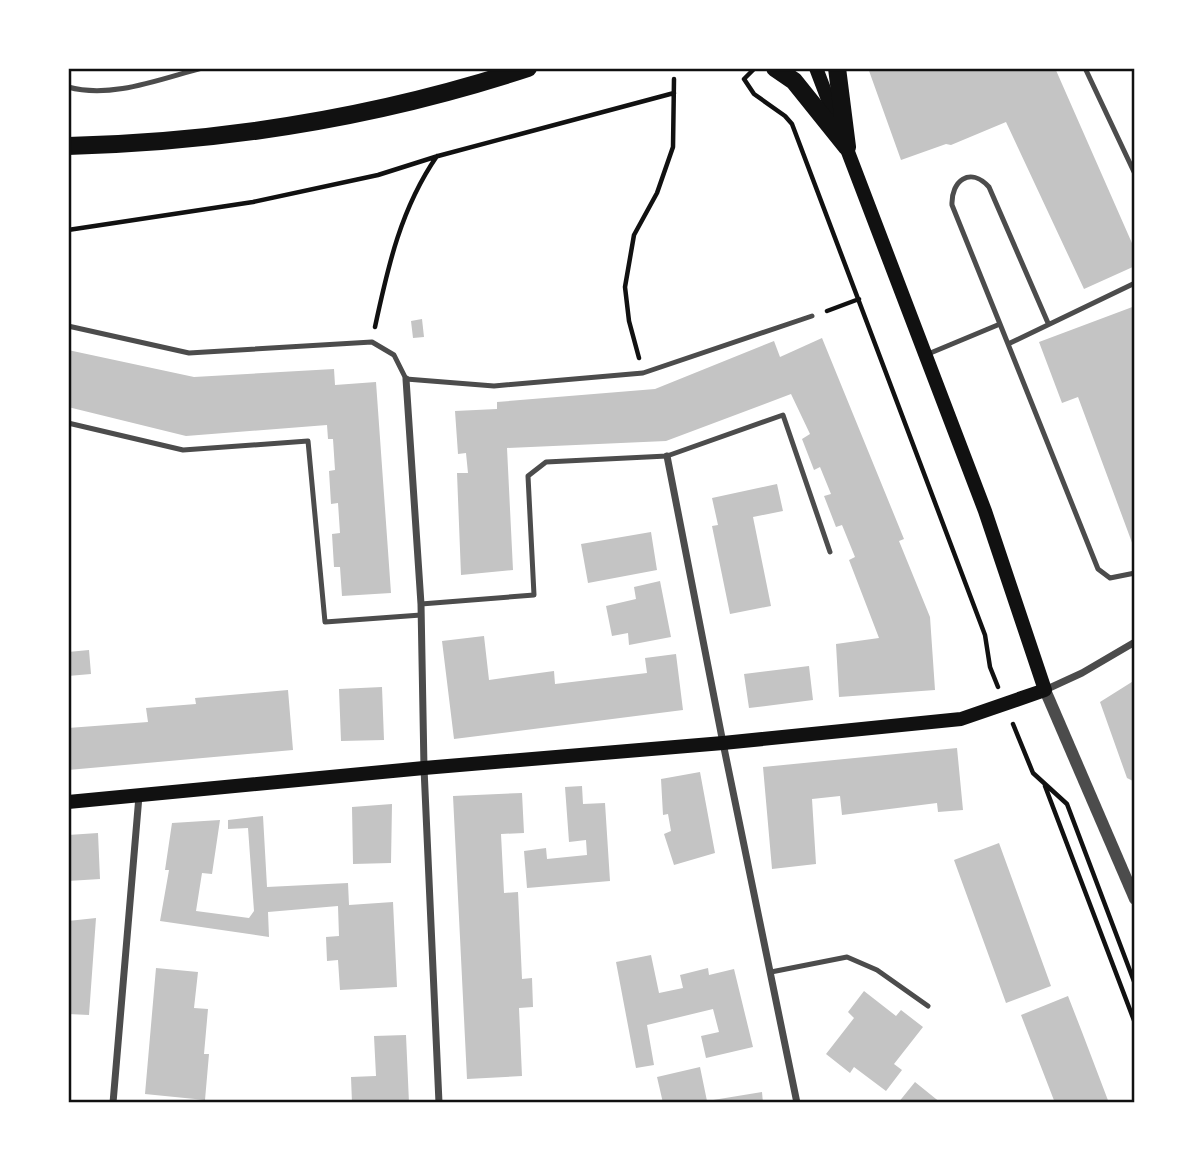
<svg xmlns="http://www.w3.org/2000/svg" width="1203" height="1171" viewBox="0 0 1203 1171" font-family="Poppins,sans-serif">
	<style>
		.building { fill: #c4c4c4 }
		.lines { fill: none; stroke-linecap: round; stroke-linejoin: round }
		.path { stroke: #111; stroke-width: 4.5 }
		.service { stroke: #4c4c4c; stroke-width: 5 }
		.minor { stroke: #4c4c4c; stroke-width: 7 }
		.tertiary { stroke: #4c4c4c; stroke-width: 12 }
		.secondary { stroke: #111; stroke-width: 14 }
		.primary { stroke: #111; stroke-width: 18 }
		.neatline { fill: none; stroke: #111; stroke-width: 2.5 }
	</style>
	<rect width="100%" height="100%" fill="#fff"/>
	<!-- building -->
	<path class="building" d="M 868,68 L 1055,68 L 1135,250 L 1135,266 L 1084,289 L 1006,122 L 951,145 L 946,144 L 901,160 Z
		M 1135,306 L 1135,548 L 1134,548 L 1078,397 L 1062,403 L 1039,342 Z
		M 422,319 L 424,337 L 413,338 L 411,321 Z
		M 822,338 L 904,539 L 899,541 L 930,617 L 935,690 L 839,697 L 836,644 L 879,638 L 849,560 L 855,557 L 842,525 L 836,527 L 824,496 L 831,494 L 820,467 L 814,470 L 802,439 L 810,434 L 791,394 L 666,441 L 507,448 L 513,570 L 461,575 L 457,473 L 468,473 L 466,453 L 458,454 L 455,411 L 497,409 L 497,402 L 655,389 L 774,341 L 780,357 Z
		M 68,350 L 194,377 L 334,369 L 335,385 L 376,382 L 391,593 L 342,596 L 340,567 L 334,567 L 332,534 L 340,533 L 338,503 L 331,504 L 329,471 L 335,470 L 333,439 L 328,439 L 327,425 L 186,436 L 68,407 Z
		M 777,484 L 783,511 L 753,517 L 771,606 L 730,614 L 712,526 L 718,525 L 712,498 Z
		M 651,532 L 657,570 L 588,583 L 581,544 Z
		M 660,581 L 671,637 L 629,645 L 628,633 L 612,636 L 606,606 L 636,599 L 634,587 Z
		M 484,636 L 489,680 L 554,671 L 555,684 L 647,673 L 645,658 L 676,654 L 683,710 L 454,739 L 442,641 Z
		M 89,650 L 91,674 L 68,676 L 68,652 Z
		M 809,666 L 813,700 L 749,708 L 744,674 Z
		M 1135,680 L 1135,782 L 1127,778 L 1100,702 Z
		M 382,687 L 384,740 L 341,741 L 339,689 Z
		M 288,690 L 293,750 L 68,770 L 68,728 L 148,722 L 146,708 L 196,704 L 195,698 Z
		M 957,748 L 963,810 L 938,812 L 937,803 L 842,815 L 840,796 L 812,799 L 816,864 L 772,869 L 763,767 Z
		M 700,772 L 715,853 L 674,865 L 664,834 L 671,831 L 668,814 L 663,815 L 661,779 Z
		M 582,786 L 583,804 L 605,803 L 610,881 L 527,888 L 524,851 L 546,848 L 547,859 L 587,855 L 586,840 L 569,842 L 565,787 Z
		M 522,793 L 524,833 L 501,834 L 504,893 L 518,892 L 522,979 L 532,978 L 533,1007 L 519,1008 L 522,1076 L 467,1079 L 453,796 Z
		M 392,804 L 391,863 L 353,864 L 352,807 Z
		M 263,816 L 267,887 L 348,883 L 349,905 L 393,902 L 397,987 L 340,990 L 338,960 L 327,961 L 326,937 L 339,936 L 338,906 L 268,912 L 269,937 L 160,921 L 169,870 L 165,870 L 172,823 L 220,820 L 212,874 L 202,873 L 196,911 L 249,918 L 254,911 L 248,828 L 228,829 L 228,820 Z
		M 98,833 L 100,879 L 68,881 L 68,835 Z
		M 999,843 L 1051,986 L 1006,1003 L 954,860 Z
		M 96,918 L 89,1015 L 68,1014 L 68,921 Z
		M 651,955 L 659,993 L 683,988 L 680,975 L 708,968 L 709,975 L 734,969 L 753,1047 L 706,1058 L 701,1036 L 719,1032 L 713,1009 L 647,1025 L 654,1065 L 636,1068 L 616,962 Z
		M 156,968 L 198,972 L 194,1008 L 208,1009 L 204,1054 L 209,1054 L 205,1100 L 145,1094 Z
		M 864,991 L 896,1016 L 901,1010 L 923,1027 L 894,1064 L 902,1070 L 886,1091 L 854,1067 L 850,1073 L 826,1054 L 854,1018 L 848,1012 Z
		M 1068,996 L 1082,1032 L 1109,1103 L 1055,1103 L 1021,1015 Z
		M 406,1035 L 409,1103 L 352,1103 L 351,1077 L 376,1076 L 374,1036 Z
		M 700,1067 L 707,1101 L 762,1092 L 763,1103 L 663,1103 L 657,1077 Z
		M 915,1082 L 941,1103 L 898,1103 Z"/>
	<g class="lines">
		<!-- path -->
		<path class="path" d="M 754,69 L 744,79 L 754,94 L 785,116 L 792,124 L 985,635 L 990,667 L 998,687
			M 68,230 L 253,202 L 378,175 L 438,156 L 674,93
			M 827,311 L 859,299
			M 375,327 C 388,266 401,208 437,156
			M 639,358 L 629,321 L 625,287 L 634,235 L 657,193 L 673,147 L 674,79
			M 1013,724 L 1033,773 L 1067,804 L 1135,984
			M 1045,786 L 1135,1023"/>
		<!-- service -->
		<path class="service" d="M 1085,68 L 1135,174
			M 68,87 C 111,99 160,79 202,68
			M 1000,324 L 952,205 C 951,181 970,166 989,187 L 1048,323
			M 68,326 L 189,353 L 372,342 L 394,355 L 406,379 L 494,386 L 643,373 L 812,316
			M 1008,344 L 1135,283
			M 928,354 L 1000,324 L 1098,569 L 1110,578 L 1135,573
			M 68,423 L 183,450 L 308,441 L 325,622 L 421,615
			M 421,604 L 534,595 L 528,476 L 546,462 L 667,456 L 783,415 L 830,552
			M 771,972 L 847,957 L 877,970 L 928,1006"/>
		<!-- minor -->
		<path class="minor" d="M 406,379 L 421,604 L 424,768 L 439,1103
			M 667,456 L 723,743 L 797,1103
			M 1045,690 L 1082,673 L 1135,642
			M 113,1103 L 139,796"/>
		<!-- tertiary -->
		<path class="tertiary" d="M 1045,690 L 1135,899"/>
		<!-- secondary -->
		<path class="secondary" d="M 68,802 L 424,768 L 723,743 L 961,719 L 1045,690 L 985,511 L 816,68"/>
		<!-- primary -->
		<path class="primary" d="M 775,68 L 794,81 L 847,147
			M 837,68 L 847,147
			M 68,146 C 225,142 379,117 528,68"/>
	</g>
	<!-- border -->
	<rect width="1203" height="1171" fill="none" stroke="#ffffff" stroke-width="140"/>
	<rect x="70" y="70" width="1063" height="1031" class="neatline"/>
</svg>
